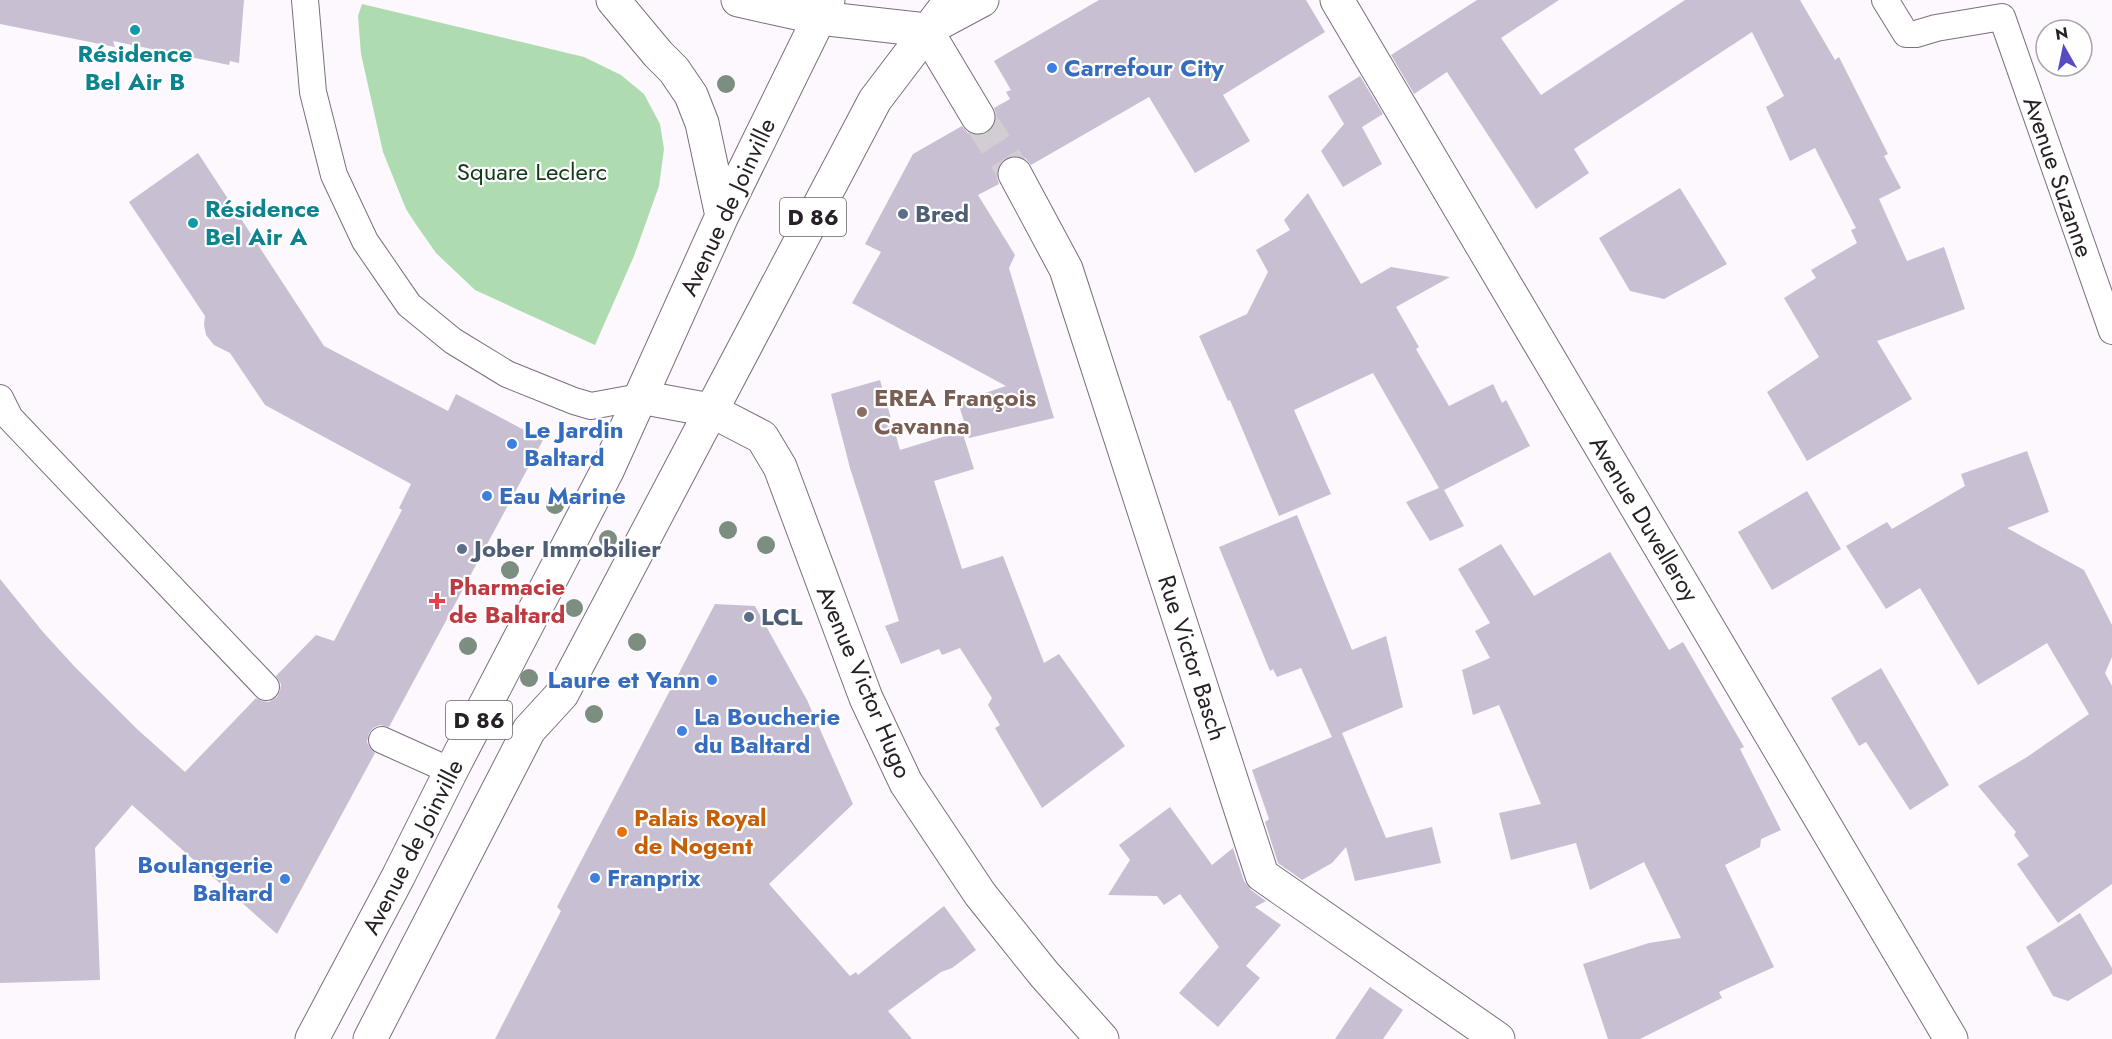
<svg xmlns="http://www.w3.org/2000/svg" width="2112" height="1039" viewBox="0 0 2112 1039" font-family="Jost,sans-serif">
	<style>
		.green { fill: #afdbb1 }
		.building { fill: #c8bfd3 }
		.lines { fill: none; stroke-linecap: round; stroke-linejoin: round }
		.street-tunnel { stroke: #d2ccd3; stroke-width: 33; stroke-dasharray: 33 16; stroke-linecap: butt }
		.lane-casing { stroke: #7c6e7d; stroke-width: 28 }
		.street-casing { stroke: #7c6e7d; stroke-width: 35 }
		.secondary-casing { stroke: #7c6e7d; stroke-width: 35 }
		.primary-casing { stroke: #7c6e7d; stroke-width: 35 }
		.lane { stroke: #fff; stroke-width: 26 }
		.street { stroke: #fff; stroke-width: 33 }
		.secondary { stroke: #fff; stroke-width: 33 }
		.primary { stroke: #fff; stroke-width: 33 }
		.tree { fill: #7c8e80 }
		.culture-dot { fill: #0f9aa8; stroke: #fff; stroke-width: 2 }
		.shop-dot { fill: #3f7fe0; stroke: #fff; stroke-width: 2 }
		.service-dot { fill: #5c6f8a; stroke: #fff; stroke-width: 2 }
		.education-dot { fill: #8d6e63; stroke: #fff; stroke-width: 2 }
		.health-dot { fill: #e0444e; stroke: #fff; stroke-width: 2 }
		.food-dot { fill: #e8710a; stroke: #fff; stroke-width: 2 }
		.labels { text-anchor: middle; stroke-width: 4.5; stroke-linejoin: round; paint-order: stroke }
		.shield { fill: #fff; stroke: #686468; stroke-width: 1.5 }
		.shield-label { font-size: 22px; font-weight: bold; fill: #272127 }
		.culture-label { font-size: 24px; font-weight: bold; fill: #0d838f; stroke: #fff }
		.shop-label { font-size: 24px; font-weight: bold; fill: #366cbe; stroke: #fff; text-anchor: start }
		.park-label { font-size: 24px; fill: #123918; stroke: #fff }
		.street-label { font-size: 24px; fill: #272127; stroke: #fff }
		.service-label { font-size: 24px; font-weight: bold; fill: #4e5e75; stroke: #fff; text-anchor: start }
		.education-label { font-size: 24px; font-weight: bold; fill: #785e54; stroke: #fff; text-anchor: start }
		.health-label { font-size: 24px; font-weight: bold; fill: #be3a42; stroke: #fff; text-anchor: start }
		.food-label { font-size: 24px; font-weight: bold; fill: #c56008; stroke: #fff; text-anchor: start }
	</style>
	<rect width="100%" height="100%" fill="#fdf7fe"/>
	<!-- green -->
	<path class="green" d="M 362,4 L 584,57 L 621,75 L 644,94 L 660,124 L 664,149 L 659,186 L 634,256 L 595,345 L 475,290 L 436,253 L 415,223 L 406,209 L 383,152 L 361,54 L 358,16 Z"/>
	<!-- building -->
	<path class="building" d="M 0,0 L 244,0 L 239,63 L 230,61 L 229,65 L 113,41 L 115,47 L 0,24 Z
		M 1099,0 L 1306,0 L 1325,32 L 1223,95 L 1250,141 L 1195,173 L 1149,97 L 1031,165 L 1025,158 L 1016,155 L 1007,157 L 999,164 L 996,174 L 999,184 L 978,195 L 1015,255 L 1009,268 L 1054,418 L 969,438 L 958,402 L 1006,386 L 852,303 L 881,252 L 865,244 L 913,154 L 962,126 L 968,133 L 978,136 L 987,133 L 994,127 L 997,117 L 994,108 L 1010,99 L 1006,92 L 1011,90 L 994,61 Z
		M 1477,0 L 1559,0 L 1501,38 L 1541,95 L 1685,0 L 1800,0 L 1835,60 L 1839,57 L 1888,154 L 1884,156 L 1901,188 L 1879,199 L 1907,261 L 1944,247 L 1965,309 L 1877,341 L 1912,399 L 1807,461 L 1767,392 L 1819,357 L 1784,298 L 1816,278 L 1811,270 L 1857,243 L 1851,230 L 1856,228 L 1815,148 L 1790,161 L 1766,107 L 1784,96 L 1752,32 L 1574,149 L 1589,173 L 1536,209 L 1447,72 L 1414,94 L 1391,55 Z
		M 1360,76 L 1383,114 L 1362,127 L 1382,164 L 1343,187 L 1321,151 L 1344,124 L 1328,96 Z
		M 198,153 L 324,346 L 448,411 L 456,394 L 543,440 L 389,727 L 380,725 L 373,728 L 369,733 L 367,742 L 370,748 L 375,753 L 277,934 L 132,805 L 95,848 L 100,980 L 0,983 L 0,579 L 43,632 L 74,666 L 137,729 L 185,772 L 256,698 L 262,701 L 269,702 L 277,697 L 280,691 L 281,684 L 276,676 L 316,635 L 334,641 L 402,510 L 399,508 L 411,484 L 265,405 L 230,353 L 214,345 L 206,335 L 204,325 L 205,316 L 129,202 Z
		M 1680,188 L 1727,264 L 1664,299 L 1630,291 L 1599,238 Z
		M 1308,193 L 1361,284 L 1391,267 L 1450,277 L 1396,307 L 1419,347 L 1416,349 L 1449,406 L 1493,384 L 1502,403 L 1506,400 L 1530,446 L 1444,490 L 1464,526 L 1430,541 L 1406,502 L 1439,488 L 1373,373 L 1294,410 L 1331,494 L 1279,516 L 1230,400 L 1228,401 L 1199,336 L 1247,314 L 1268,272 L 1256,250 L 1290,230 L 1284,220 Z
		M 880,380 L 900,450 L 962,431 L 974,469 L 934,481 L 962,569 L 1003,556 L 1044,663 L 1059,654 L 1125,746 L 1042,808 L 995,728 L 1000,725 L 988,705 L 992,698 L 960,648 L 942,655 L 939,649 L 901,664 L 885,626 L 899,621 L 850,468 L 831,394 Z
		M 2027,451 L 2049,512 L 2007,528 L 2084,570 L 2112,625 L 2112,657 L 2105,673 L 2112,686 L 2112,884 L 2058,923 L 2017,864 L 2029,856 L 2014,835 L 2016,832 L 1978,786 L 2027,757 L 2089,714 L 2047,643 L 1978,685 L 1920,588 L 1886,609 L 1846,546 L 1887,522 L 1892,529 L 1965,486 L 1961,474 Z
		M 1807,491 L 1841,549 L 1772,590 L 1738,532 Z
		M 1297,515 L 1352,650 L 1386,636 L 1403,707 L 1342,733 L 1386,838 L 1432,827 L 1441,863 L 1355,881 L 1346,847 L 1332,863 L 1302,880 L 1278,863 L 1265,822 L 1269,819 L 1252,770 L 1332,737 L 1301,668 L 1277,677 L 1273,669 L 1270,671 L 1219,547 Z
		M 1501,544 L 1534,596 L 1610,552 L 1669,650 L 1683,642 L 1744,747 L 1740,749 L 1781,830 L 1761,839 L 1760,847 L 1725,865 L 1774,967 L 1719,992 L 1722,998 L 1640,1039 L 1608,1039 L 1583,964 L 1649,943 L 1681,938 L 1644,862 L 1590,890 L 1576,843 L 1511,860 L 1499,813 L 1541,804 L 1499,705 L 1473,715 L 1462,670 L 1490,658 L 1475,631 L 1490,623 L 1458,569 Z
		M 715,604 L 755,606 L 807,700 L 853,804 L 769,884 L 850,976 L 856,972 L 858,975 L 944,906 L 976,950 L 952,968 L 941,972 L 888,1011 L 912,1039 L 495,1039 L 561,911 L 557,907 Z
		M 1881,668 L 1949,785 L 1910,810 L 1866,742 L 1859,746 L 1831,698 Z
		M 1170,807 L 1212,865 L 1233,848 L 1244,881 L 1251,890 L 1266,901 L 1255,907 L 1281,925 L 1246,966 L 1260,978 L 1218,1027 L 1179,993 L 1219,947 L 1180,894 L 1164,905 L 1157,896 L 1108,895 L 1130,860 L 1119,845 Z
		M 2080,913 L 2112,968 L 2112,974 L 2068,1001 L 2053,996 L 2026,947 Z
		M 1370,987 L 1403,1010 L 1383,1039 L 1335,1039 Z"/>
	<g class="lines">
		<!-- street-tunnel -->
		<path class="street-tunnel" d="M 978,117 L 1015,174"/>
		<defs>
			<path id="lane" d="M 305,0 L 313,92 L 334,175 L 365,241 L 409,305 L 453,341 L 507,374 L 574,401 L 591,406 L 640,397
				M 1885,0 L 1906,34 L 1916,34 L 1936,28 L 2002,17 L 2112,331
				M 0,398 L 10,418 L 266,687
				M 382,740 L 451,771"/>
			<path id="street" d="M 1337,0 L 1951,1039
				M 926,30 L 978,117
				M 1015,174 L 1066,269 L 1262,875 L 1498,1039
				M 710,410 L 762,437 L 780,467 L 866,698 L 906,783 L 980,894 L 1044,974 L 1102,1039"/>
			<path id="secondary" d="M 926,30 L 982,0"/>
			<path id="primary" d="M 613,0 L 658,54 L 674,70 L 691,95 L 702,123 L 722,216
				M 738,0 L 819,18 L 926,30
				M 640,397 L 710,410
				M 312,1039 L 398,877 L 451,771 L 607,471 L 722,216 L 828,0
				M 370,1039 L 529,730 L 562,694 L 875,100 L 951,0"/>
		</defs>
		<!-- lane casing -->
		<use href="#lane" class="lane-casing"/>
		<!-- street casing -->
		<use href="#street" class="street-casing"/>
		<!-- secondary casing -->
		<use href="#secondary" class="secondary-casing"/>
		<!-- primary casing -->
		<use href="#primary" class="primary-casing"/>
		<!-- lane -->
		<use href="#lane" class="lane"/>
		<!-- street -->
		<use href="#street" class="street"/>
		<!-- secondary -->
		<use href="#secondary" class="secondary"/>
		<!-- primary -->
		<use href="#primary" class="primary"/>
	</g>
	<!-- trees -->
	<g class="tree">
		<circle cx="726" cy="84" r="9"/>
		<circle cx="555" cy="505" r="9"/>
		<circle cx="728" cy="530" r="9"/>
		<circle cx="608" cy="539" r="9"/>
		<circle cx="766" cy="545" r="9"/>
		<circle cx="510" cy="570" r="9"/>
		<circle cx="574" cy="608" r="9"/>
		<circle cx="637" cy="642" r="9"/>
		<circle cx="468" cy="646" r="9"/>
		<circle cx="529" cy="678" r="9"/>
		<circle cx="594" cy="714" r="9"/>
	</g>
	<!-- markers -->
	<g class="culture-dot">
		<circle cx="135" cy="30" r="6"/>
		<circle cx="193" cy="223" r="6"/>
	</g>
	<g class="shop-dot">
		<circle cx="1052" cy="68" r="6"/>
		<circle cx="512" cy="444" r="6"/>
		<circle cx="487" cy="496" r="6"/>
		<circle cx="712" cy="680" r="6"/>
		<circle cx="682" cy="731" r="6"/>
		<circle cx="595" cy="878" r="6"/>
		<circle cx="285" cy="879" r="6"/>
	</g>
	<g class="service-dot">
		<circle cx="903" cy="214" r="6"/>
		<circle cx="462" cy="549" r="6"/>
		<circle cx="749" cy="617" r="6"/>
	</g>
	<circle class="education-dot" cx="862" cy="412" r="6"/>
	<path class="health-dot" d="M434 592h6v6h6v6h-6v6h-6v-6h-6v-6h6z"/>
	<circle class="food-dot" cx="622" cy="832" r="6"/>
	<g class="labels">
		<!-- shield labels -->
		<g class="shield">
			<rect x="780" y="198" width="66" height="38" rx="4.5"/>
			<rect x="446" y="701" width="66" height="38" rx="4.5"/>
		</g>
		<g class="shield-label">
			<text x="813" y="225">D 86</text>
			<text x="479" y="728">D 86</text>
		</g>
		<!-- culture labels -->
		<g class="culture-label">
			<text x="135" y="62">Résidence<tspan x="135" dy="28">Bel Air B</tspan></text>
			<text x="205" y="217" text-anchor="start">Résidence<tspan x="205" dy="28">Bel Air A</tspan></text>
		</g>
		<!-- shop labels -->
		<g class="shop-label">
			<text x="1064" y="76">Carrefour City</text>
			<text x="524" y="438">Le Jardin<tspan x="524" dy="28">Baltard</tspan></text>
			<text x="499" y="504">Eau Marine</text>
			<text x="700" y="688" text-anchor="end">Laure et Yann</text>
			<text x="694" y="725">La Boucherie<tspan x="694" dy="28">du Baltard</tspan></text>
			<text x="273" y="873" text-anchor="end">Boulangerie<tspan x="273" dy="28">Baltard</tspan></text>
			<text x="607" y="886">Franprix</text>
		</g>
		<!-- park labels -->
		<g class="park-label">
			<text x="532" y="180">Square Leclerc</text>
		</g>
		<!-- street labels -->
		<g class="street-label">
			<text transform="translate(2058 177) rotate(71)" y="8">Avenue Suzanne</text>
			<text transform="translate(728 207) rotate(-65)" y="8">Avenue de Joinville</text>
			<text transform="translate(1644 519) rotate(59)" y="8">Avenue Duvelleroy</text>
			<text transform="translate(1192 658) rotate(72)" y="8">Rue Victor Basch</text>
			<text transform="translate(864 682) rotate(67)" y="8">Avenue Victor Hugo</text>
			<text transform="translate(413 847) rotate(-63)" y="8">Avenue de Joinville</text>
		</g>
		<!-- service labels -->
		<g class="service-label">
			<text x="915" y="222">Bred</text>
			<text x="474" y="557">Jober Immobilier</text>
			<text x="761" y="625">LCL</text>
		</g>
		<!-- education labels -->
		<g class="education-label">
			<text x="874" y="406">EREA François<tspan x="874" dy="28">Cavanna</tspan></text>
		</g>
		<!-- health labels -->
		<g class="health-label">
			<text x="449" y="595">Pharmacie<tspan x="449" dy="28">de Baltard</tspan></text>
		</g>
		<!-- food labels -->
		<g class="food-label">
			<text x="634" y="826">Palais Royal<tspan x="634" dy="28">de Nogent</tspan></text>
		</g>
	</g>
	<!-- north arrow -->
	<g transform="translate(2064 48) rotate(351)"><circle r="28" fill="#ffffff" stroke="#a9a6a9" stroke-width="1.5"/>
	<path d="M0-4.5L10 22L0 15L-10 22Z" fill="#574bc2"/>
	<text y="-9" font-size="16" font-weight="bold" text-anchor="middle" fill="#272127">N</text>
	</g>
</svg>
